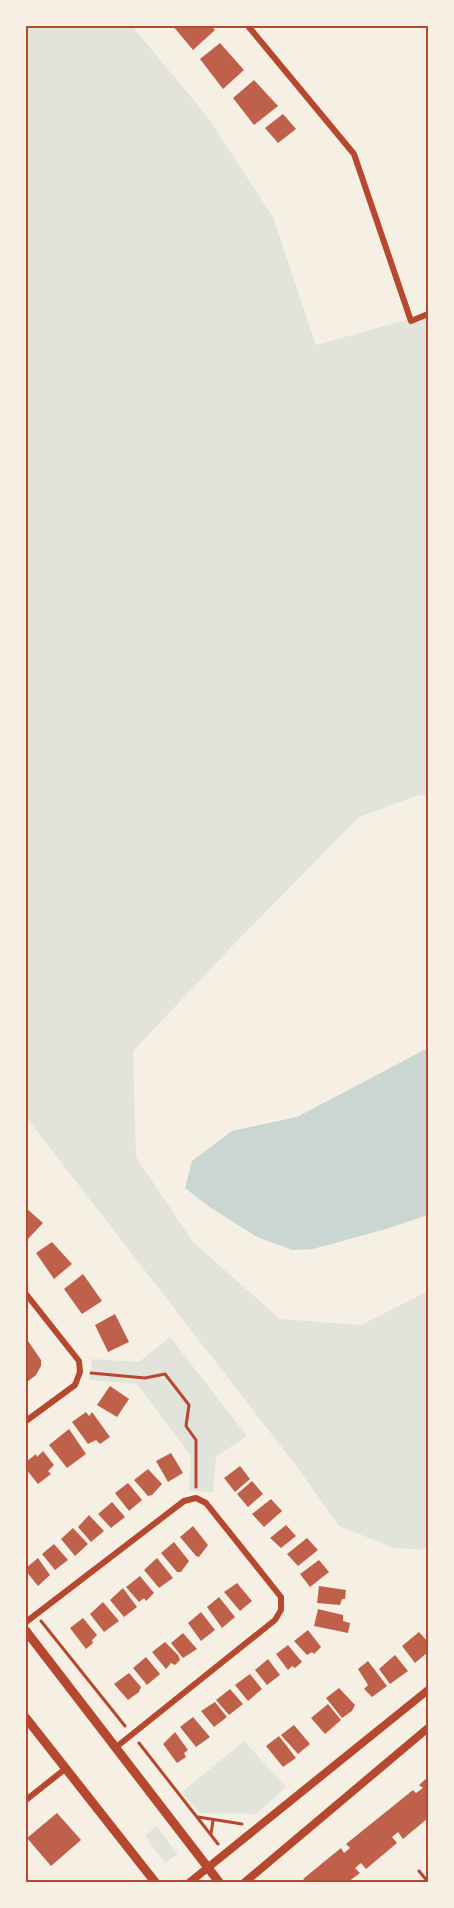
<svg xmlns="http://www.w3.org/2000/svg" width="454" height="1908" viewBox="0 0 454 1908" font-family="'Libre Baskerville',serif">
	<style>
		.green { fill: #e2e4dc }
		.water { fill: #c9d6d2 }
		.building { fill: #bf614a }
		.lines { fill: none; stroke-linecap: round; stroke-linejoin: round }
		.path { stroke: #b5482f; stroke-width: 3 }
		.minor { stroke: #b5482f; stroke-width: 6 }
		.tertiary { stroke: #b5482f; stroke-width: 8 }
		.secondary { stroke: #b5482f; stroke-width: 9 }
		.neatline { fill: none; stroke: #b5482f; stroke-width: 2 }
	</style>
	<rect width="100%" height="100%" fill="#f6efe4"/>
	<!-- green -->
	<path class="green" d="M 26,26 L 132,26 L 206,115 L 273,217 L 316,345 L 428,314 L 428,796 L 419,795 L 359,817 L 241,937 L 133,1051 L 136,1157 L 193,1242 L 280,1319 L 361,1325 L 428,1291 L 428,1550 L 394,1548 L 339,1526 L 297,1467 L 26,1117 Z
		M 170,1337 L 247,1436 L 216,1457 L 213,1492 L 189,1491 L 191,1456 L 137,1384 L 89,1380 L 92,1359 L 139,1362 Z
		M 244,1741 L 286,1787 L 256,1814 L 200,1813 L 182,1792 Z
		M 156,1826 L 178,1854 L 165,1863 L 145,1836 Z"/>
	<!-- water -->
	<path class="water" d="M 428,1048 L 428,1215 L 386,1229 L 313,1249 L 293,1250 L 257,1237 L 211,1208 L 185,1188 L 192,1161 L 232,1131 L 297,1117 Z"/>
	<!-- building -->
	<path class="building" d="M 173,26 L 211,26 L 215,30 L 193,50 Z
		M 220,43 L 244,70 L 223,89 L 200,59 Z
		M 254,80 L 278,106 L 254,125 L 233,98 Z
		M 283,114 L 296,129 L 278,143 L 265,128 Z
		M 26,1208 L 43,1223 L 27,1240 L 26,1239 Z
		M 52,1242 L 72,1264 L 54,1279 L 36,1253 Z
		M 83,1274 L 102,1301 L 82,1314 L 64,1289 Z
		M 115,1314 L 129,1342 L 108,1352 L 95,1325 Z
		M 28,1341 L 41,1360 L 41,1366 L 36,1375 L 27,1382 L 26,1343 Z
		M 110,1386 L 129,1399 L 117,1417 L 97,1405 Z
		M 86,1412 L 89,1416 L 92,1412 L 110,1437 L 100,1444 L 96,1440 L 88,1444 L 72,1422 Z
		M 69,1429 L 86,1454 L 67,1468 L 49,1445 Z
		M 43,1451 L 54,1465 L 48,1471 L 51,1474 L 38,1484 L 26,1469 L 26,1462 L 36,1454 L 37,1457 Z
		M 171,1453 L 183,1473 L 168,1482 L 156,1461 Z
		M 240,1466 L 250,1479 L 235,1492 L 224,1478 Z
		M 148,1469 L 162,1484 L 152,1495 L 148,1496 L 134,1480 Z
		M 252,1481 L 263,1494 L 248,1507 L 237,1494 Z
		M 128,1483 L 142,1500 L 129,1511 L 115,1493 Z
		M 271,1499 L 282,1511 L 264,1527 L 252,1514 Z
		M 112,1502 L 125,1517 L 111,1528 L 98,1514 Z
		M 89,1515 L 104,1531 L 91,1542 L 78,1527 Z
		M 286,1525 L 296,1536 L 281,1548 L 270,1538 Z
		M 193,1526 L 208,1545 L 199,1557 L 196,1556 L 180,1537 Z
		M 73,1528 L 88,1544 L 75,1556 L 61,1539 Z
		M 307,1538 L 318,1550 L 298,1566 L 287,1554 Z
		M 174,1542 L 189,1561 L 181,1572 L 177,1572 L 161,1553 Z
		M 54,1544 L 68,1560 L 55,1570 L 42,1554 Z
		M 38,1558 L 50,1575 L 38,1586 L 26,1571 L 26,1568 Z
		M 157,1558 L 173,1578 L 159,1588 L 144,1570 Z
		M 319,1560 L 329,1572 L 310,1587 L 300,1574 Z
		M 140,1576 L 154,1593 L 146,1601 L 144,1598 L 139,1602 L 126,1587 Z
		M 237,1583 L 252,1601 L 240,1611 L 224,1592 Z
		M 319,1586 L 346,1590 L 345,1599 L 342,1599 L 340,1605 L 317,1603 Z
		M 123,1588 L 137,1607 L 124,1617 L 110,1600 Z
		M 219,1597 L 235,1617 L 222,1628 L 207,1607 Z
		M 103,1602 L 119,1621 L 104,1632 L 90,1614 Z
		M 318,1609 L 343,1615 L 343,1621 L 350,1623 L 348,1633 L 314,1626 Z
		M 201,1612 L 215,1630 L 201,1641 L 188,1623 Z
		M 83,1618 L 97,1635 L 92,1640 L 93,1643 L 86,1649 L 70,1628 Z
		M 308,1630 L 321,1647 L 314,1654 L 312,1652 L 307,1655 L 294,1641 Z
		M 419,1632 L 428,1642 L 428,1652 L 415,1663 L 402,1646 Z
		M 183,1633 L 197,1649 L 183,1658 L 171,1643 Z
		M 165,1642 L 178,1655 L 180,1660 L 175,1665 L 171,1663 L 166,1669 L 152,1652 Z
		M 288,1645 L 302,1662 L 295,1668 L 292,1666 L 288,1670 L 276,1654 Z
		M 395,1655 L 408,1671 L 390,1684 L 379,1669 Z
		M 146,1657 L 160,1674 L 147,1685 L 133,1668 Z
		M 268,1659 L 280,1675 L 267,1685 L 255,1670 Z
		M 368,1661 L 387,1686 L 372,1697 L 364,1689 L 368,1685 L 358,1669 Z
		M 129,1673 L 141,1687 L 139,1692 L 128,1700 L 114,1684 Z
		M 250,1674 L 262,1689 L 248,1701 L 235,1685 Z
		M 339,1688 L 355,1705 L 352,1711 L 342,1718 L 326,1698 Z
		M 230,1689 L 243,1704 L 229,1715 L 216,1700 Z
		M 215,1702 L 227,1717 L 214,1727 L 201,1711 Z
		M 328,1704 L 341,1720 L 325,1734 L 311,1718 Z
		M 193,1717 L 210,1737 L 196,1747 L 180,1727 Z
		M 294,1725 L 310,1744 L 298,1754 L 281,1735 Z
		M 175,1732 L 188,1750 L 184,1753 L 186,1757 L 177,1763 L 163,1744 Z
		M 279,1736 L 296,1758 L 283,1767 L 266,1746 Z
		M 428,1777 L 428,1818 L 403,1839 L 398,1832 L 392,1837 L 397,1843 L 366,1869 L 361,1863 L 355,1868 L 360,1873 L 348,1882 L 307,1882 L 303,1879 L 341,1848 L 344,1853 L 350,1848 L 346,1844 L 413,1790 L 416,1793 L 423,1788 L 419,1785 Z
		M 57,1813 L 81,1840 L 51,1866 L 27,1838 Z"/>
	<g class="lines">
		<!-- path -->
		<path class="path" d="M 91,1373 L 145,1378 L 165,1374 L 189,1405 L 186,1426 L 196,1440 L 196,1487
			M 41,1621 L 125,1726
			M 139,1743 L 218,1844
			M 198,1817 L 242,1824
			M 211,1834 L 213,1820
			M 419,1871 L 428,1882"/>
		<!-- minor -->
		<path class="minor" d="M 248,26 L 354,154 L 411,321 L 428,314
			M 26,1294 L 79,1361 L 80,1372 L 75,1385 L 26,1421
			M 26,1622 L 184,1501 L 196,1498 L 206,1503 L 281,1597 L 281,1610 L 275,1620 L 115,1748
			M 26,1800 L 65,1769"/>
		<!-- tertiary -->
		<path class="tertiary" d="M 190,1882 L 428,1690
			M 245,1882 L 428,1728"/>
		<!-- secondary -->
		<path class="secondary" d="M 26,1631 L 219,1882
			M 26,1718 L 155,1882"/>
	</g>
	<!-- border -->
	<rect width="454" height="1908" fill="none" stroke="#f6efe4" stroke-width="54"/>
	<rect x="27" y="27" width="400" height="1854" class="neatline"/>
</svg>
